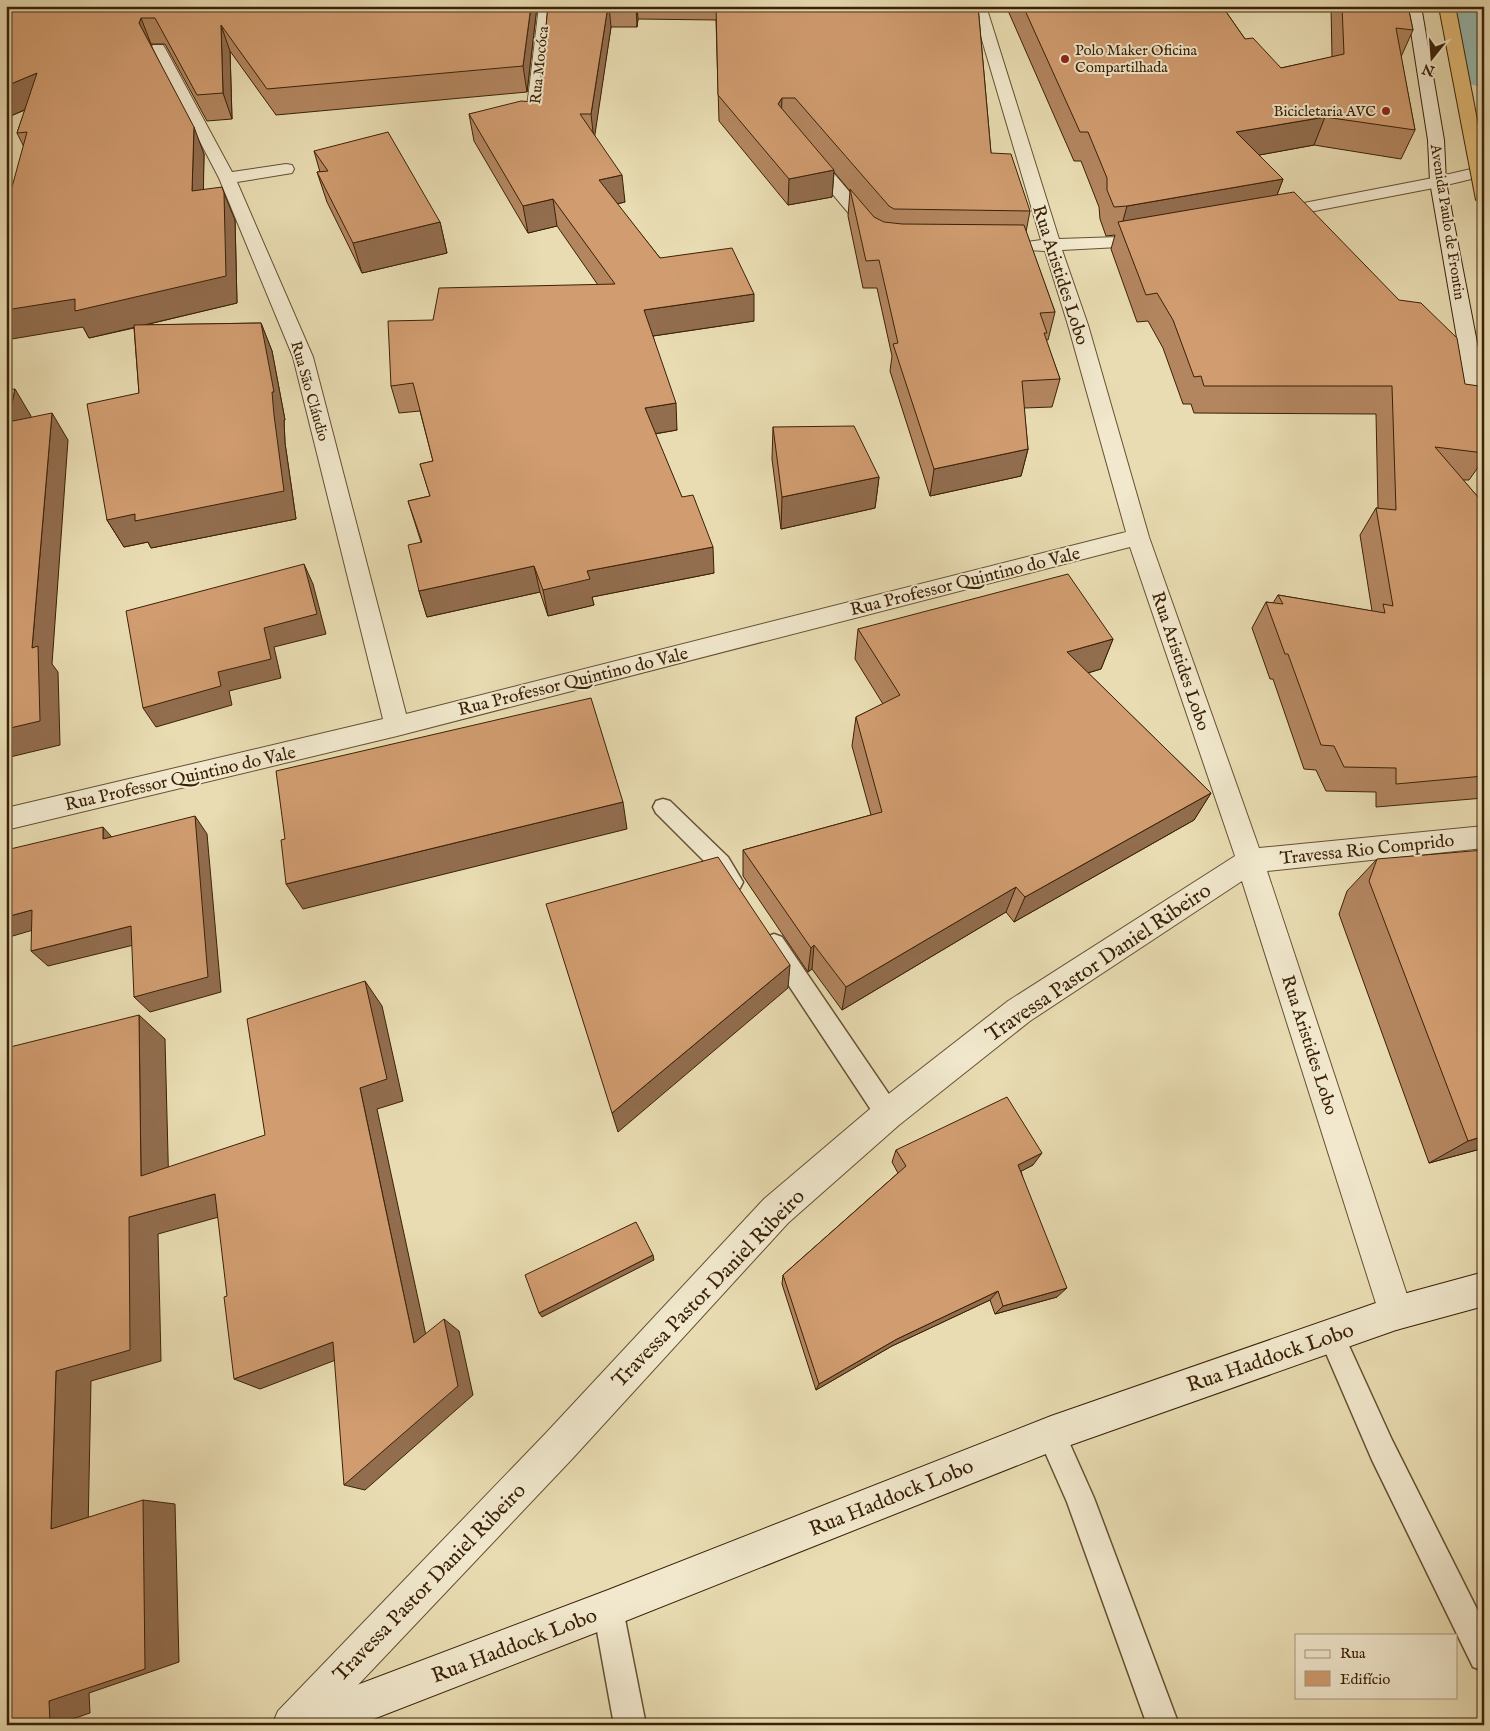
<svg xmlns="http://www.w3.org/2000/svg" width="1490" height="1731" viewBox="0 0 1490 1731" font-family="'IM FELL English',serif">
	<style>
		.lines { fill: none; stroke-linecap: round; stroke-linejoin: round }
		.river { fill: #97bbaf; fill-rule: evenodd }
		.service-casing { stroke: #665031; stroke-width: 3 }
		.minor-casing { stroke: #665031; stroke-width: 2 }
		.tertiary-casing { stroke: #665031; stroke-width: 2 }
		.secondary-casing { stroke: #3b2106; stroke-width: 2 }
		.service { fill: #f1e8cd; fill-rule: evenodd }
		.minor { fill: #f1e8cd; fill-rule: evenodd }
		.tertiary { fill: #f1e8cd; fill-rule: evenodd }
		.secondary { fill: #f1e8cd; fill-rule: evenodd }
		.motorway-bridge-casing { stroke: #3b2106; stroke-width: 18; stroke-linecap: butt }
		.motorway-bridge { stroke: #e4be79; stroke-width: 16 }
		.wall { fill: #b38660; stroke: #3b2106 }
		.shaded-wall { fill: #926d4e; stroke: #3b2106 }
		.building { fill: #d09c70; stroke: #3b2106 }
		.poi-dot { fill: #8f2418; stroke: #f1e8cd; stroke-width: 2 }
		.labels { text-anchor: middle; stroke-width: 4; stroke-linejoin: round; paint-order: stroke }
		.far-poi-label { font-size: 15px; fill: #3b2106; stroke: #f1e8cd; text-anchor: start }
		.far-street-label { font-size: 15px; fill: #3b2106; stroke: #f1e8cd }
		.street-label { font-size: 18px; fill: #3b2106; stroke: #f1e8cd }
		.near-street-label { font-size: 21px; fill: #3b2106; stroke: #f1e8cd }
	</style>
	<rect width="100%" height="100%" fill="#e9dcb2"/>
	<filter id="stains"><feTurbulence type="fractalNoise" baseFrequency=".004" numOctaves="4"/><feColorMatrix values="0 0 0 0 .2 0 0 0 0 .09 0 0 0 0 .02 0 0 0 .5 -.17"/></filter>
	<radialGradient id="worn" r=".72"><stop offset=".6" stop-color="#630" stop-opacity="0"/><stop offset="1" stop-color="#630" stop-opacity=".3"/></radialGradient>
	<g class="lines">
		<!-- river -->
		<path class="river" d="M 1445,6 L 1484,6 L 1484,88 L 1466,83 L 1458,72 Z"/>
		<defs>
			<path id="service" d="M 663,799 L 670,801 L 728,857 L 743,882 L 740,888 L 732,891 L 724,888 L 712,869 L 656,813 L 653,807 L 656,801 Z
				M 774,934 L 782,937 L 897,1106 L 900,1114 L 897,1122 L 888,1126 L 879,1122 L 766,951 L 763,944 L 766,937 Z
				M 1331,1322 L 1340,1326 L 1392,1440 L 1484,1623 L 1484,1671 L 1473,1667 L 1372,1460 L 1322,1344 L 1318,1335 L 1322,1326 Z
				M 1051,1420 L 1061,1424 L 1094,1498 L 1179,1725 L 1147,1725 L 1067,1502 L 1037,1434 L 1041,1424 Z
				M 608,1594 L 619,1598 L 623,1609 L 646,1725 L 614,1725 L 593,1609 L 597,1598 Z"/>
			<path id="minor" d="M 539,6 L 553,6 L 541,124 L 539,127 L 527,127 L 525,124 Z
				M 972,6 L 986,6 L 1059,239 L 1119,237 L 1150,232 L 1156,233 L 1159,237 L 1156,241 L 1119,247 L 1062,250 L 1088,325 L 1149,537 L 1259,848 L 1484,826 L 1484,848 L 1267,871 L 1413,1313 L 1408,1325 L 1396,1330 L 1384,1325 L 1379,1313 L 1242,881 L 1030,1021 L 899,1125 L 788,1223 L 572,1459 L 320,1725 L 272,1725 L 278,1711 L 546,1433 L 764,1199 L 877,1103 L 1008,1001 L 1235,856 L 1130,547 L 397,736 L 6,830 L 6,808 L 383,719 L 293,357 L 219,178 L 151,48 L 153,45 L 163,45 L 165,48 L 232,172 L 286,164 L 292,165 L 294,169 L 292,173 L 286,174 L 237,182 L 313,357 L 406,714 L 1126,532 L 1068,325 L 1045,251 L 1027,250 L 1024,246 L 1027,242 L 1041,240 Z
				M 809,150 L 815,151 L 879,227 L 882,231 L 879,235 L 873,236 L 867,235 L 803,159 L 801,155 L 803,151 Z
				M 1438,177 L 1444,178 L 1446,182 L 1444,186 L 1273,219 L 1267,218 L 1264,214 L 1267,210 L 1273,209 Z"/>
			<path id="tertiary" d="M 1484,166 L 1484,176 L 1438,187 L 1432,186 L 1430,182 L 1432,178 Z"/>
			<path id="secondary" d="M 1407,6 L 1421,6 L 1444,140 L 1446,182 L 1484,379 L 1484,443 L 1477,441 L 1474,436 L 1430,182 L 1428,140 Z
				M 1484,1272 L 1484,1306 L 1396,1330 L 1051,1452 L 608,1628 L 358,1725 L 284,1725 L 290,1711 L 304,1705 L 608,1590 L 1051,1416 L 1396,1296 Z"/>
		</defs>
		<!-- service casing -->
		<use href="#service" class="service-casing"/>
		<!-- minor casing -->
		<use href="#minor" class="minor-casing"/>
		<!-- tertiary casing -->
		<use href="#tertiary" class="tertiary-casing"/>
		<!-- secondary casing -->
		<use href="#secondary" class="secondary-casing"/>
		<!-- service -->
		<use href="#service" class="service"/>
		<!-- minor -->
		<use href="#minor" class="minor"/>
		<!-- tertiary -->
		<use href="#tertiary" class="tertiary"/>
		<!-- secondary -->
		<use href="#secondary" class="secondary"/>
		<defs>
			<path id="motorway-bridge" d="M 1447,6 L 1484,199"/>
		</defs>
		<!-- motorway-bridge casing -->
		<use href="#motorway-bridge" class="motorway-bridge-casing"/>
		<!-- motorway-bridge -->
		<use href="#motorway-bridge" class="motorway-bridge"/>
	</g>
	<!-- wall -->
	<path class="wall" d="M 6,6 L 537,6 L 527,92 L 276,115 L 230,51 L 232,119 L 207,121 L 165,44 L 151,44 L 151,45 L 204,154 L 203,190 L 235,220 L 237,303 L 145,325 L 261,323 L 272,351 L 285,420 L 284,420 L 285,443 L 296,519 L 151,548 L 148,542 L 124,547 L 107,520 L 139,393 L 134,328 L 89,338 L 83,327 L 23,145 L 17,133 L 25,110 L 6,118 Z
		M 548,6 L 978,6 L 991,153 L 1030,211 L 1026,232 L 1055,312 L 1048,340 L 1046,340 L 1060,379 L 1052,407 L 1024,408 L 1028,449 L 1021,476 L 930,496 L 890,371 L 892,356 L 877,288 L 863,288 L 848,216 L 850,191 L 834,172 L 832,197 L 788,205 L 719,121 L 716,20 L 638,19 L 637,27 L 611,27 L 594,136 L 625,202 L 617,204 L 660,258 L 754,321 L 653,336 L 677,430 L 655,434 L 714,573 L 592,597 L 594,605 L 548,616 L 540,592 L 427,617 L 419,591 L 421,542 L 408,501 L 430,496 L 420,464 L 433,461 L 420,411 L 399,413 L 391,386 L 433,320 L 598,285 L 557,226 L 528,233 L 474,141 L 469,114 L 535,102 L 539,99 Z
		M 1006,6 L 1222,6 L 1245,39 L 1281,68 L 1332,57 L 1331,6 L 1408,6 L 1413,30 L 1401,57 L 1415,130 L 1401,159 L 1314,145 L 1259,155 L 1283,179 L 1277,195 L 1465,384 L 1484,424 L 1484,459 L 1469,480 L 1463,480 L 1484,504 L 1484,798 L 1376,807 L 1376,792 L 1326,791 L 1316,770 L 1304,769 L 1273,679 L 1270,679 L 1252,628 L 1266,602 L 1273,603 L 1278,595 L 1372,611 L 1360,535 L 1376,508 L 1378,508 L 1376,414 L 1194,413 L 1191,404 L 1183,404 L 1163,348 L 1148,321 L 1137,322 L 1111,249 L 1115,235 L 1106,236 L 1100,219 L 1099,207 L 1081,161 L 1074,161 Z
		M 314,151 L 440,222 L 447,253 L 362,273 L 327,202 L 317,172 L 320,172 Z
		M 773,427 L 879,477 L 875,508 L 781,529 L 772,459 Z
		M 858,629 L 1113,639 L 1101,669 L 1088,673 L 1211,793 L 1194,820 L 1014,922 L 1006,912 L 842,1010 L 812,969 L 808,972 L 743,876 L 743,850 L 871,815 L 852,746 L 856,717 L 883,704 L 855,659 Z
		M 1377,859 L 1484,1148 L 1429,1163 L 1339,914 L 1347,891 Z
		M 896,1150 L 1033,1165 L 1021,1171 L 1057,1297 L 995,1314 L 990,1300 L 892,1346 L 816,1390 L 782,1284 L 783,1275 L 898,1173 L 892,1162 Z"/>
	<!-- shaded-wall -->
	<path class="shaded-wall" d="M 531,6 L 537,6 L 527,92 L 523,66 Z
		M 608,6 L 609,6 L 611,27 L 594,141 L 591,114 Z
		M 636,6 L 637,6 L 638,19 L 637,27 Z
		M 141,18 L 151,44 L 149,49 L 139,23 Z
		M 221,25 L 230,51 L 232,119 L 223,93 Z
		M 37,73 L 49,99 L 6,118 L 6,86 Z
		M 782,98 L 781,124 L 778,104 Z
		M 1325,117 L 1314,145 L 1227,161 L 1236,132 Z
		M 194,127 L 204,154 L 203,218 L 192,191 Z
		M 834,170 L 832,197 L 788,205 L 789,179 Z
		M 622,175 L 625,202 L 602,207 L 599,180 Z
		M 1283,179 L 1272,208 L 1121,228 L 1127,206 Z
		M 224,193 L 235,220 L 237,303 L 89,338 L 83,327 L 6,340 L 6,310 Z
		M 553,199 L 557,226 L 528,233 L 523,206 Z
		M 440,222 L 447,253 L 362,273 L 353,243 Z
		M 754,294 L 754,321 L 646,337 L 644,310 Z
		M 261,323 L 272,351 L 285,420 L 284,420 L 285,443 L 296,519 L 151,548 L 148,542 L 124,547 L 107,520 Z
		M 15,389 L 31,416 L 25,449 L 8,422 Z
		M 676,403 L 677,430 L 647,435 L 645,408 Z
		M 52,413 L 68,440 L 52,664 L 58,672 L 60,745 L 6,758 L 6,729 L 32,648 Z
		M 1028,449 L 1021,476 L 930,496 L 934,469 Z
		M 879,477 L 875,508 L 781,529 L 782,497 Z
		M 713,547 L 714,573 L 592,597 L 594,605 L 548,616 L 543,590 L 587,571 Z
		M 304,564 L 313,584 L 326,634 L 274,647 L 281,678 L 229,691 L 232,705 L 156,727 L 143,708 L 218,672 L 264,628 Z
		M 534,566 L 540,592 L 427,617 L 419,591 Z
		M 1113,639 L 1101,669 L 1056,682 L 1067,652 Z
		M 1211,793 L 1194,820 L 1014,922 L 1025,897 Z
		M 623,802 L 627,829 L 303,909 L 286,884 Z
		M 195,816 L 207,834 L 221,992 L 150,1012 L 134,997 Z
		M 103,827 L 118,844 L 103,839 Z
		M 1016,887 L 1006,912 L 842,1010 L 846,987 Z
		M 32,910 L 50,925 L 6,938 L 6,917 Z
		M 131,926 L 146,942 L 48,966 L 31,951 Z
		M 814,945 L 812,969 L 808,972 L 811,948 Z
		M 790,965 L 788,988 L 618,1132 L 612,1113 Z
		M 365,981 L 382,1006 L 403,1101 L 377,1109 L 430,1354 L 414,1343 L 360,1088 Z
		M 139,1015 L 165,1039 L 169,1194 L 141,1176 Z
		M 1484,1136 L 1484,1148 L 1429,1163 L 1468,1141 Z
		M 1042,1153 L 1033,1165 L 1010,1177 L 1018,1165 Z
		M 215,1194 L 240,1211 L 158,1234 L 161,1361 L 91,1381 L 88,1531 L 51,1529 L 56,1371 L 129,1217 Z
		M 653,1255 L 654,1260 L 542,1317 L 539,1313 Z
		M 1067,1288 L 1057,1297 L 995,1314 L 1003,1306 Z
		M 998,1291 L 990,1300 L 892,1346 L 816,1390 L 819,1384 L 897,1339 Z
		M 444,1319 L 459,1331 L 473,1395 L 365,1490 L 344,1485 Z
		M 333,1342 L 354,1353 L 260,1389 L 234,1379 Z
		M 143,1500 L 175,1504 L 179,1662 L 89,1693 L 90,1713 L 55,1725 L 43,1725 L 49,1701 Z"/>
	<!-- building -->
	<path class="building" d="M 6,6 L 531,6 L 523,66 L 267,89 L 221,25 L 223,93 L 197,95 L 155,18 L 141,18 L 139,23 L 194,127 L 192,191 L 222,187 L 224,193 L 226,276 L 75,311 L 75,299 L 6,310 L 6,209 L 27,132 L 17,133 L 37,73 L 6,86 Z
		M 548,6 L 608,6 L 591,114 L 580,114 L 622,175 L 599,180 L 660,258 L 732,248 L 754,294 L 644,310 L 676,403 L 645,408 L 682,497 L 693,495 L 713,547 L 587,571 L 590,579 L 543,590 L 534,566 L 419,591 L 408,545 L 422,542 L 408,501 L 430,496 L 420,464 L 433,461 L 413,383 L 391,386 L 388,321 L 433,320 L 439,288 L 615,284 L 553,199 L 523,206 L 469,114 L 521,101 L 535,102 L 539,99 Z
		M 716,6 L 978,6 L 991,153 L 1011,154 L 1030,211 L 894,209 L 889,206 L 795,98 L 782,98 L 778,104 L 834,170 L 789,179 L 718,95 Z
		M 1023,6 L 1222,6 L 1245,39 L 1253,38 L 1281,68 L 1344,54 L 1342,6 L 1408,6 L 1413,30 L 1396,28 L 1415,130 L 1325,117 L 1236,132 L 1283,179 L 1127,206 L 1114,207 L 1107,190 L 1107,178 L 1088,132 L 1080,132 Z
		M 388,132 L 440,222 L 353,243 L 317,172 L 328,171 L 314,151 Z
		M 850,189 L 874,217 L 884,222 L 902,224 L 1024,225 L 1055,312 L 1040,313 L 1047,333 L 1044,333 L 1060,379 L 1022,381 L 1028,449 L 934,469 L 893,344 L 898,343 L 879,260 L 866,261 Z
		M 1294,192 L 1399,300 L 1421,303 L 1457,338 L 1465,384 L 1479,386 L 1484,424 L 1484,453 L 1435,447 L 1484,504 L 1484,776 L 1396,784 L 1396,768 L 1344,767 L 1334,746 L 1321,745 L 1288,654 L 1285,654 L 1266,602 L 1283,604 L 1278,595 L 1385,613 L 1383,604 L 1393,606 L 1376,508 L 1396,510 L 1392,386 L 1204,386 L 1201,376 L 1194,377 L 1173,320 L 1157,293 L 1146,295 L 1118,222 Z
		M 261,323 L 274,392 L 272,392 L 274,415 L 284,491 L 135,521 L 135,514 L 107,520 L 87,404 L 139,393 L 134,325 Z
		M 15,389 L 8,422 L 52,413 L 32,648 L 38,646 L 40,721 L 6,729 L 6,390 Z
		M 854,426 L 879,477 L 782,497 L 773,427 Z
		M 304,564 L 317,614 L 264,628 L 271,659 L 218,672 L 221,686 L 143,708 L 126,611 Z
		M 1068,574 L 1113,639 L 1067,652 L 1211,793 L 1025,897 L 1016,887 L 846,987 L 814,945 L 811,948 L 743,850 L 882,812 L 856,717 L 900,695 L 858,629 Z
		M 591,698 L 623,802 L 286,884 L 281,840 L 285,839 L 276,771 Z
		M 195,816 L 208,977 L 134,997 L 131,926 L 31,951 L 32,910 L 6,917 L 6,850 L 103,827 L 103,839 Z
		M 1484,850 L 1484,1136 L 1468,1141 L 1369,881 L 1377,859 Z
		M 718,857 L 790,965 L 612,1113 L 546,904 Z
		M 365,981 L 387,1079 L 360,1088 L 414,1343 L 444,1319 L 458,1386 L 344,1485 L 333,1342 L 234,1379 L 224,1297 L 227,1296 L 215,1194 L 129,1217 L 130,1350 L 56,1371 L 51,1529 L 143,1500 L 145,1669 L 49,1701 L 50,1722 L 43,1725 L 6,1725 L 6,1048 L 139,1015 L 141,1176 L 265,1135 L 247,1019 Z
		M 1007,1097 L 1042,1153 L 1018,1165 L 1067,1288 L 1003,1306 L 998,1291 L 897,1339 L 819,1384 L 783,1275 L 906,1166 L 896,1150 Z
		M 636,1222 L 653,1255 L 539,1313 L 525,1275 Z"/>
	<!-- markers -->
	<g class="poi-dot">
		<circle cx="1065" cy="59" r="5"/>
		<circle cx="1386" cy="111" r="5"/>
	</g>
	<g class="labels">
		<!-- far-poi labels -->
		<g class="far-poi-label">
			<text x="1075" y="55">Polo Maker Oficina<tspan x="1075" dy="17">Compartilhada</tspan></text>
			<text x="1376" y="116" text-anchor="end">Bicicletaria AVC</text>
		</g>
		<!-- far-street labels -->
		<g class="far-street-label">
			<text transform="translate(539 65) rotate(-84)" y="5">Rua Mocóca</text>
			<text transform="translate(1448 222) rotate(81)" y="5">Avenida Paulo de Frontin</text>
			<text transform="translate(310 391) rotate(74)" y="5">Rua São Cláudio</text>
		</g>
		<!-- street labels -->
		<g class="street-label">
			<text transform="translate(1061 275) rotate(72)" y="6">Rua Aristides Lobo</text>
			<text transform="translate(965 581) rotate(-14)" y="6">Rua Professor Quintino do Vale</text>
			<text transform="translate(1181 661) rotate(71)" y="6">Rua Aristides Lobo</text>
			<text transform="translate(573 681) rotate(-14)" y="6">Rua Professor Quintino do Vale</text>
			<text transform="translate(180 778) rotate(-13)" y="6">Rua Professor Quintino do Vale</text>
			<text transform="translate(1367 849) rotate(-6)" y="6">Travessa Rio Comprido</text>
			<text transform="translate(1310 1045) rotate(72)" y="6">Rua Aristides Lobo</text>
		</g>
		<!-- near-street labels -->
		<g class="near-street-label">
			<text transform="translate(1098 962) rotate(-34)" y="7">Travessa Pastor Daniel Ribeiro</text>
			<text transform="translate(708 1288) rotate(-46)" y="7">Travessa Pastor Daniel Ribeiro</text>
			<text transform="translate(1270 1357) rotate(-19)" y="7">Rua Haddock Lobo</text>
			<text transform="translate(891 1497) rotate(-22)" y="7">Rua Haddock Lobo</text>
			<text transform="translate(429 1582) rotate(-46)" y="7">Travessa Pastor Daniel Ribeiro</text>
			<text transform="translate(514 1645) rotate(-21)" y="7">Rua Haddock Lobo</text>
		</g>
	</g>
	<!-- margin -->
	<rect width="1490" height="1731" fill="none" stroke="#e9dcb2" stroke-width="25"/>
	<rect x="8" y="8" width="1475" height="1716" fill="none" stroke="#3b2106" stroke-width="2.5"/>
	<rect x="12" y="12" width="1465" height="1706" fill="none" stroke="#3b2106"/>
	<!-- legend -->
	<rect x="1295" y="1634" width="162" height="65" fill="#f1e8cd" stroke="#a8987d"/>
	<rect x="1305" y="1650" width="25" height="8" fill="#f1e8cd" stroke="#a8987d"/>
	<text x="1340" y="1658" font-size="15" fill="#3b2106">Rua</text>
	<rect x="1305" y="1671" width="25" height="15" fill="#d09c70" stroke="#a8987d"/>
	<text x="1340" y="1684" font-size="15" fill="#3b2106">Edifício</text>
	<!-- north arrow -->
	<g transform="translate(1432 58) rotate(197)" stroke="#f1e8cd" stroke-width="4" paint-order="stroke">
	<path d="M0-4L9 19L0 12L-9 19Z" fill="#3b2106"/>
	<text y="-8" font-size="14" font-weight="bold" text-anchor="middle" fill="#3b2106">N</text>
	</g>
	<rect width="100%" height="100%" filter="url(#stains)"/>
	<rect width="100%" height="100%" fill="url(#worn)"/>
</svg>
